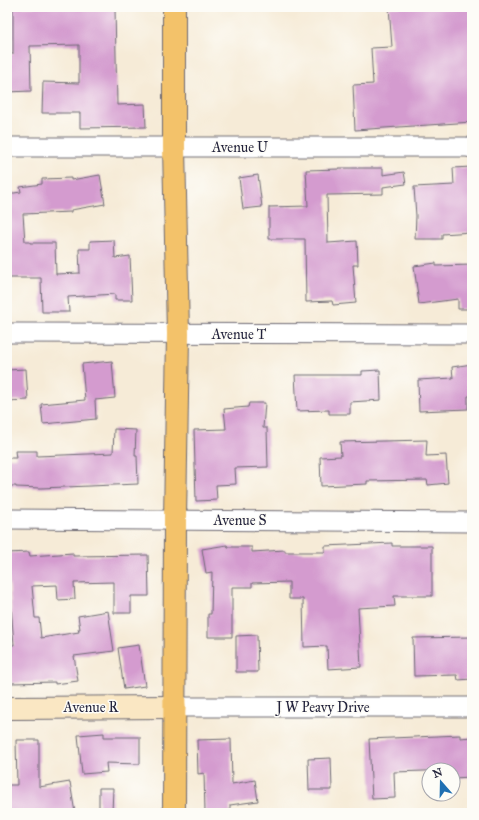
<svg xmlns="http://www.w3.org/2000/svg" width="479" height="820" viewBox="0 0 479 820" font-family="'IM FELL Great Primer',serif">
	<style>
		.building { fill: #d49bcf }
		.lines { fill: none; stroke-linecap: round; stroke-linejoin: round }
		.street-casing { stroke: #6c6872; stroke-width: 21 }
		.secondary-casing { stroke: #6c6872; stroke-width: 24 }
		.primary-casing { stroke: #6c6872; stroke-width: 24 }
		.street { stroke: #fff; stroke-width: 19 }
		.secondary { stroke: #fae7c3; stroke-width: 22 }
		.primary { stroke: #f3c26a; stroke-width: 22 }
		.labels { text-anchor: middle; stroke-width: 3; stroke-linejoin: round; paint-order: stroke }
		.street-label { font-size: 14px; fill: #22223b; stroke: #fdfcf7 }
	</style>
	<rect width="100%" height="100%" fill="#fdfcf7"/>
	<filter id="ink" filterUnits="userSpaceOnUse"><feTurbulence type="fractalNoise" baseFrequency=".025" numOctaves="2"/><feDisplacementMap in="SourceGraphic" scale="8" xChannelSelector="R" yChannelSelector="G"/><feConvolveMatrix kernelMatrix="1 2 1 2 8 2 1 2 1" color-interpolation-filters="sRGB"/></filter>
	<filter id="wash" filterUnits="userSpaceOnUse"><feTurbulence type="fractalNoise" baseFrequency=".012" numOctaves="4" result="noise"/><feDisplacementMap in="SourceGraphic" scale="16" xChannelSelector="R" yChannelSelector="G"/><feGaussianBlur stdDeviation="0.9" result="paint"/><feColorMatrix in="noise" values="0 0 0 0 0 0 0 0 0 0 0 0 0 0 0 0 0 1.4 0 .05"/><feComposite in="paint" operator="in"/></filter>
	<g filter="url(#wash)">
		<rect width="100%" height="100%" fill="#f6ebd7"/>
		<g id="blocks">
			<!-- building -->
			<path class="building" d="M 13,7 L 86,7 L 86,9 L 115,9 L 117,105 L 145,104 L 146,127 L 80,128 L 80,113 L 42,113 L 43,82 L 79,83 L 79,45 L 30,46 L 31,91 L 7,92 L 7,54 L 13,54 Z
				M 389,7 L 472,7 L 472,122 L 355,130 L 353,85 L 373,84 L 371,48 L 392,47 Z
				M 471,167 L 472,232 L 442,234 L 442,239 L 415,239 L 416,216 L 414,187 L 454,185 L 453,168 Z
				M 339,168 L 383,168 L 383,175 L 404,172 L 406,184 L 383,187 L 383,194 L 327,195 L 328,243 L 357,241 L 358,265 L 353,265 L 356,303 L 333,305 L 332,301 L 306,302 L 305,239 L 269,239 L 269,207 L 308,206 L 306,170 L 339,169 Z
				M 100,175 L 105,204 L 71,210 L 71,212 L 23,214 L 25,242 L 30,242 L 30,243 L 55,243 L 56,274 L 80,273 L 79,249 L 90,249 L 90,241 L 114,240 L 115,258 L 130,256 L 132,300 L 115,300 L 115,294 L 68,297 L 69,312 L 42,312 L 41,278 L 7,278 L 7,194 L 21,192 L 20,187 L 42,184 L 42,179 L 71,178 L 71,180 Z
				M 258,175 L 262,207 L 243,209 L 239,178 Z
				M 436,263 L 436,266 L 472,265 L 472,309 L 458,309 L 458,299 L 419,304 L 414,266 Z
				M 112,361 L 115,398 L 95,400 L 96,419 L 43,424 L 41,404 L 85,400 L 82,364 Z
				M 472,364 L 472,396 L 468,396 L 468,409 L 419,411 L 418,380 L 453,378 L 452,367 Z
				M 26,369 L 28,400 L 7,401 L 7,370 Z
				M 380,370 L 381,400 L 350,402 L 350,414 L 329,414 L 329,410 L 297,411 L 295,375 L 362,375 L 362,371 Z
				M 249,403 L 265,403 L 263,428 L 267,428 L 268,467 L 235,468 L 236,484 L 216,485 L 217,500 L 196,501 L 194,430 L 226,429 L 224,409 L 248,407 Z
				M 114,429 L 136,430 L 135,456 L 137,456 L 138,484 L 41,488 L 16,487 L 16,486 L 7,486 L 7,458 L 16,458 L 15,451 L 37,451 L 37,456 L 113,453 Z
				M 427,440 L 426,456 L 446,455 L 448,483 L 428,485 L 427,480 L 367,481 L 367,484 L 321,486 L 320,457 L 341,456 L 340,442 Z
				M 392,543 L 392,546 L 432,546 L 432,596 L 394,596 L 395,606 L 358,608 L 361,667 L 328,669 L 327,646 L 304,647 L 303,599 L 289,599 L 289,582 L 252,583 L 252,587 L 232,587 L 232,637 L 208,637 L 208,614 L 211,614 L 212,572 L 206,573 L 202,549 L 227,545 L 228,547 L 252,547 L 252,552 L 285,550 L 285,552 L 325,552 L 325,546 Z
				M 29,552 L 30,556 L 73,553 L 73,556 L 148,555 L 149,596 L 131,596 L 131,613 L 114,613 L 114,582 L 74,583 L 75,599 L 58,600 L 57,585 L 32,586 L 35,618 L 39,618 L 41,638 L 79,632 L 78,629 L 80,629 L 78,616 L 108,611 L 114,651 L 74,656 L 78,681 L 55,684 L 55,682 L 11,683 L 10,645 L 14,645 L 7,553 Z
				M 257,635 L 258,672 L 236,672 L 236,636 Z
				M 472,637 L 472,679 L 458,680 L 457,675 L 414,676 L 413,638 Z
				M 139,645 L 145,686 L 124,689 L 118,648 Z
				M 104,733 L 104,737 L 140,737 L 140,764 L 106,763 L 107,772 L 82,774 L 78,735 Z
				M 460,735 L 460,738 L 472,737 L 472,777 L 453,778 L 453,770 L 394,772 L 395,798 L 372,799 L 369,739 Z
				M 231,739 L 232,784 L 255,780 L 258,801 L 230,805 L 230,813 L 205,813 L 204,773 L 198,774 L 197,740 Z
				M 16,740 L 39,740 L 39,787 L 70,782 L 75,813 L 7,813 L 7,785 L 17,785 Z
				M 331,758 L 332,790 L 309,790 L 308,759 Z
				M 99,788 L 113,788 L 112,813 L 99,813 Z"/>
		</g>
	</g>
	<g filter="url(#ink)">
		<use href="#blocks" fill-opacity="0" stroke="#6c6872" stroke-width="1"/>
		<g class="lines">
			<defs>
				<path id="street" d="M 7,147 L 466,147 L 472,148
					M 7,333 L 472,334
					M 7,519 L 472,522
					M 175,707 L 472,707"/>
				<path id="secondary" d="M 7,708 L 175,707"/>
				<path id="primary" d="M 174,7 L 174,147 L 178,334 L 175,520 L 174,813"/>
			</defs>
			<!-- street casing -->
			<use href="#street" class="street-casing"/>
			<!-- secondary casing -->
			<use href="#secondary" class="secondary-casing"/>
			<!-- primary casing -->
			<use href="#primary" class="primary-casing"/>
			<!-- street -->
			<use href="#street" class="street"/>
			<!-- secondary -->
			<use href="#secondary" class="secondary"/>
			<!-- primary -->
			<use href="#primary" class="primary"/>
		</g>
	</g>
	<g class="labels">
		<!-- street labels -->
		<g class="street-label">
			<text x="240" y="152">Avenue U</text>
			<text x="239" y="339">Avenue T</text>
			<text x="240" y="525">Avenue S</text>
			<text x="91" y="712">Avenue R</text>
			<text x="323" y="712">J W Peavy Drive</text>
		</g>
	</g>
	<!-- margin -->
	<rect width="479" height="820" fill="none" stroke="#fdfcf7" stroke-width="24"/>
	<!-- north arrow -->
	<g transform="translate(441 782) rotate(340)"><circle r="19" fill="#fdfcf7" stroke="#a5a5ac"/>
	<path d="M0-3L7 15L0 10L-7 15Z" fill="#1f6fb2"/>
	<text y="-6" font-size="11" font-weight="bold" text-anchor="middle" fill="#22223b">N</text>
	</g>
</svg>
